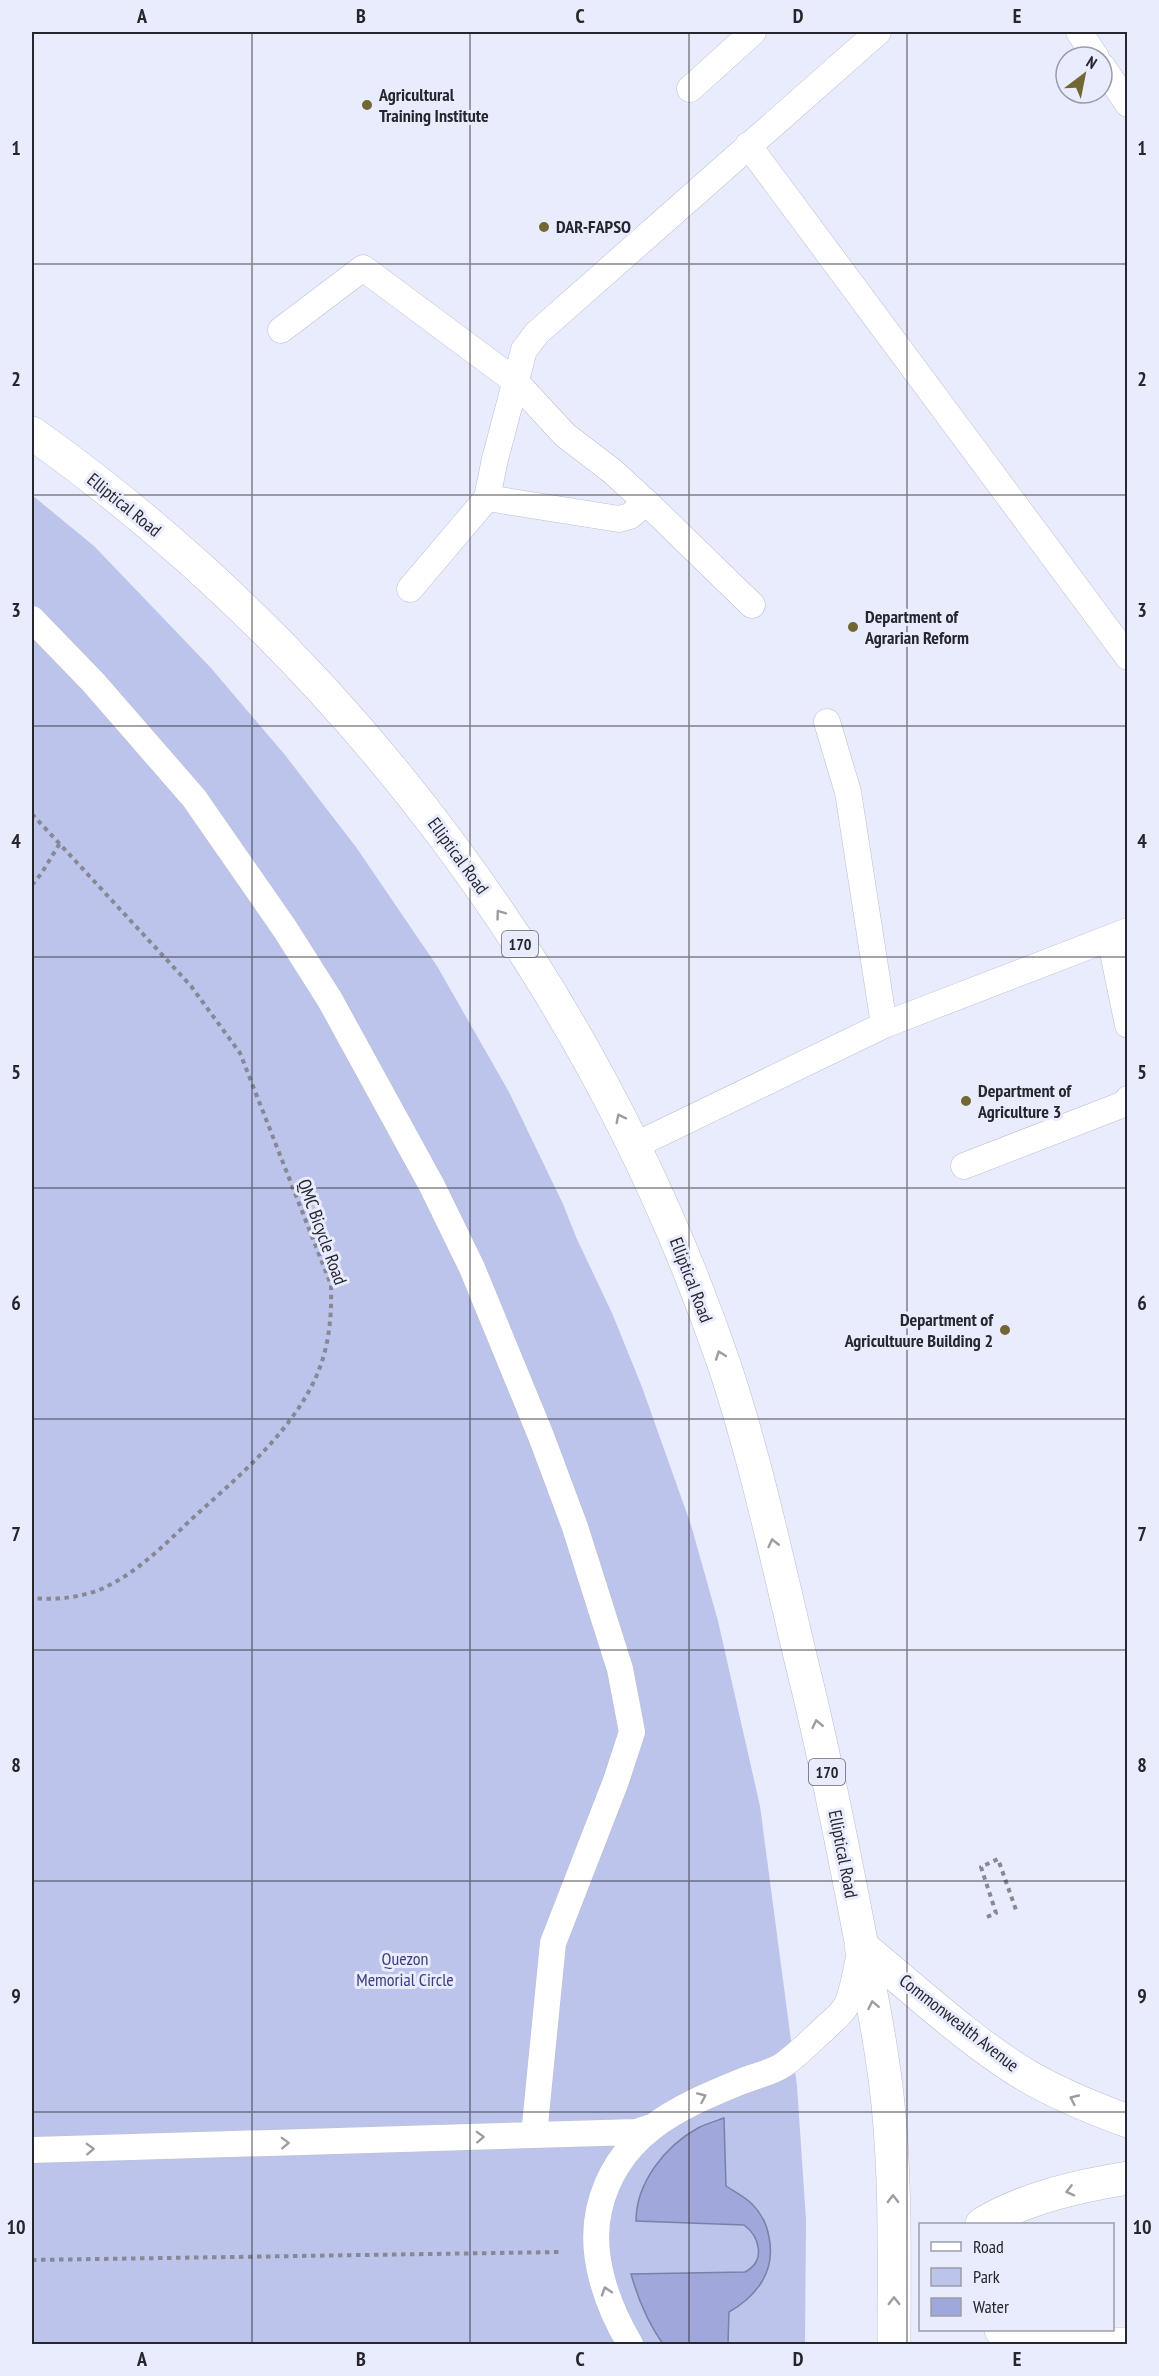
<svg xmlns="http://www.w3.org/2000/svg" width="1159" height="2376" viewBox="0 0 1159 2376" font-family="'PT Sans Narrow',sans-serif">
	<style>
		.green { fill: #bdc4eb }
		.water { fill: #9fa7db; stroke: #7a80a7; stroke-width: 1.5 }
		.lines { fill: none; stroke-linecap: round; stroke-linejoin: round }
		.lane-casing { stroke: #babed1; stroke-width: 27 }
		.primary-casing { stroke: #babed1; stroke-width: 34 }
		.path { stroke: #868894; stroke-width: 4; stroke-dasharray: 4.5 4.5; stroke-linecap: butt }
		.lane { stroke: #fff; stroke-width: 26 }
		.primary { stroke: #fff; stroke-width: 33 }
		.oneway { stroke: #9d9da1 }
		.grid { fill: none; stroke: #25262e; stroke-width: 1.5; stroke-opacity: 0.55 }
		.poi-dot { fill: #726734; stroke: #e9ecfc; stroke-width: 2 }
		.labels { text-anchor: middle; stroke-width: 6; stroke-linejoin: round; paint-order: stroke }
		.shield { fill: #e9ecfc; stroke: #60616c; stroke-width: 1.5 }
		.shield-label { font-size: 16px; font-weight: bold; fill: #25262e }
		.poi-label { font-size: 18px; font-weight: bold; fill: #25262e; stroke: #e9ecfc; text-anchor: start }
		.street-label { font-size: 18px; fill: #25262e; stroke: #e9ecfc }
		.park-label { font-size: 18px; fill: #3a3e7d; stroke: #e9ecfc }
		.neatline { fill: none; stroke: #25262e; stroke-width: 2 }
		.grid-label { font-size: 20px; text-anchor: middle; font-weight: bold; fill: #25262e }
	</style>
	<rect width="100%" height="100%" fill="#e9ecfc"/>
	<!-- green -->
	<path class="green" d="M 32,495 L 94,546 L 211,668 L 285,755 L 356,847 L 437,966 L 509,1092 L 563,1204 L 576,1237 L 612,1313 L 642,1387 L 691,1525 L 718,1621 L 760,1806 L 797,2086 L 806,2220 L 805,2344 L 32,2344 Z"/>
	<!-- water -->
	<path class="water" d="M 724,2118 L 726,2186 C 735,2192 745,2197 752,2204 C 761,2213 767,2225 769,2237 C 776,2271 757,2296 729,2312 L 728,2344 L 663,2344 C 648,2323 638,2299 631,2274 L 745,2272 C 766,2261 760,2237 744,2225 L 636,2221 C 636,2183 665,2146 698,2128 C 706,2124 716,2121 724,2118 Z"/>
	<g class="lines">
		<defs>
			<path id="lane" d="M 1079,32 L 1096,57
				M 1102,66 L 1128,104
				M 690,89 L 753,32
				M 748,145 L 1128,657
				M 281,330 L 363,268 L 515,381 L 565,435 L 612,471 L 646,502 L 630,516 L 619,519 L 487,498
				M 646,502 L 752,605
				M 410,589 L 487,498 L 495,459 L 524,350 L 537,333 L 878,32
				M 32,619 L 93,682 L 194,798 L 285,929 L 330,1000 L 432,1186 L 472,1268 L 541,1436 L 575,1527 L 620,1669 L 632,1732 L 616,1781 L 553,1943 L 534,2135
				M 827,722 L 848,792 L 884,1025
				M 1110,938 L 1128,1025
				M 634,1146 L 884,1025 L 1128,931
				M 964,1166 L 1124,1104 L 1128,1099
				M 32,2150 L 636,2132 L 651,2127
				M 630,2344 C 607,2305 589,2256 599,2210 C 616,2135 676,2108 740,2082 C 754,2076 771,2073 783,2065 C 797,2055 811,2041 824,2029 C 831,2022 842,2014 846,2006 C 853,1995 857,1963 861,1949"/>
			<path id="primary" d="M 32,433 C 353,662 598,994 725,1367 C 757,1464 778,1564 802,1664 C 824,1752 842,1842 859,1931 C 870,1989 882,2046 888,2104 C 896,2184 894,2264 894,2344
				M 861,1946 C 913,1988 968,2040 1024,2074 C 1056,2093 1092,2108 1128,2121
				M 982,2224 C 1025,2198 1078,2186 1128,2178
				M 1001,2330 C 1023,2340 1045,2343 1069,2344
				M 1089,2344 L 1128,2344"/>
		</defs>
		<!-- lane casing -->
		<use href="#lane" class="lane-casing"/>
		<!-- primary casing -->
		<use href="#primary" class="primary-casing"/>
		<!-- path -->
		<path class="path" d="M 32,814 L 191,986 L 240,1053 L 331,1285 C 332,1323 328,1357 309,1391 C 282,1440 237,1478 196,1515 C 166,1543 137,1574 99,1590 C 77,1598 55,1600 32,1598
			M 32,885 L 41,874 L 60,843
			M 987,1917 L 996,1913 L 981,1867 L 998,1859 L 1016,1910
			M 32,2260 L 562,2252"/>
		<!-- lane -->
		<use href="#lane" class="lane"/>
		<!-- primary -->
		<use href="#primary" class="primary"/>
	</g>
	<!-- one-way arrows -->
	<defs><path id="oneway-chevron" d="M-2-3.5L2.5 0L-2 3.5" fill="none" stroke-width="1.6" stroke-linecap="round" stroke-linejoin="round" transform="scale(1.5)"/></defs>
	<g class="oneway">
		<use href="#oneway-chevron" transform="translate(500 914) rotate(-126)"/>
		<use href="#oneway-chevron" transform="translate(620 1118) rotate(-117)"/>
		<use href="#oneway-chevron" transform="translate(720 1355) rotate(-110)"/>
		<use href="#oneway-chevron" transform="translate(773 1543) rotate(-103)"/>
		<use href="#oneway-chevron" transform="translate(817 1724) rotate(-103)"/>
		<use href="#oneway-chevron" transform="translate(873 2005) rotate(-101)"/>
		<use href="#oneway-chevron" transform="translate(702 2097) rotate(-24)"/>
		<use href="#oneway-chevron" transform="translate(1074 2099) rotate(-155)"/>
		<use href="#oneway-chevron" transform="translate(480 2137) rotate(-2)"/>
		<use href="#oneway-chevron" transform="translate(285 2143) rotate(-2)"/>
		<use href="#oneway-chevron" transform="translate(90 2149) rotate(-2)"/>
		<use href="#oneway-chevron" transform="translate(1070 2191) rotate(166)"/>
		<use href="#oneway-chevron" transform="translate(893 2199) rotate(-91)"/>
		<use href="#oneway-chevron" transform="translate(606 2291) rotate(-108)"/>
		<use href="#oneway-chevron" transform="translate(894 2301) rotate(-90)"/>
	</g>
	<!-- grid -->
	<path class="grid" d="M 252,32 L 252,2344M 470,32 L 470,2344M 689,32 L 689,2344M 907,32 L 907,2344M 32,264 L 1128,264M 32,495 L 1128,495M 32,726 L 1128,726M 32,957 L 1128,957M 32,1188 L 1128,1188M 32,1419 L 1128,1419M 32,1650 L 1128,1650M 32,1881 L 1128,1881M 32,2112 L 1128,2112"/>
	<!-- markers -->
	<g class="poi-dot">
		<circle cx="367" cy="105" r="6"/>
		<circle cx="544" cy="227" r="6"/>
		<circle cx="853" cy="627" r="6"/>
		<circle cx="966" cy="1101" r="6"/>
		<circle cx="1005" cy="1330" r="6"/>
	</g>
	<g class="labels">
		<!-- shield labels -->
		<g class="shield">
			<rect x="502" y="931" width="36" height="26" rx="4.5"/>
			<rect x="809" y="1759" width="36" height="26" rx="4.5"/>
		</g>
		<g class="shield-label">
			<text x="520" y="950">170</text>
			<text x="827" y="1778">170</text>
		</g>
		<!-- poi labels -->
		<g class="poi-label">
			<text x="379" y="101">Agricultural<tspan x="379" dy="21">Training Institute</tspan></text>
			<text x="556" y="233">DAR-FAPSO</text>
			<text x="865" y="623">Department of<tspan x="865" dy="21">Agrarian Reform</tspan></text>
			<text x="978" y="1097">Department of<tspan x="978" dy="21">Agriculture 3</tspan></text>
			<text x="993" y="1326" text-anchor="end">Department of<tspan x="993" dy="21">Agricultuure Building 2</tspan></text>
		</g>
		<!-- street labels -->
		<g class="street-label">
			<text transform="translate(124 505) rotate(39)" y="6">Elliptical Road</text>
			<text transform="translate(458 856) rotate(54)" y="6">Elliptical Road</text>
			<text transform="translate(322 1232) rotate(70)" y="6">QMC Bicycle Road</text>
			<text transform="translate(691 1280) rotate(69)" y="6">Elliptical Road</text>
			<text transform="translate(843 1854) rotate(79)" y="6">Elliptical Road</text>
			<text transform="translate(959 2023) rotate(38)" y="6">Commonwealth Avenue</text>
		</g>
		<!-- park labels -->
		<g class="park-label">
			<text x="405" y="1965">Quezon<tspan x="405" dy="21">Memorial Circle</tspan></text>
		</g>
	</g>
	<!-- border -->
	<rect width="1159" height="2376" fill="none" stroke="#e9ecfc" stroke-width="66"/>
	<!-- legend -->
	<rect x="919" y="2223" width="195" height="108" fill="#e9ecfc" stroke="#9b9daa" stroke-width="1.5"/>
	<rect x="931" y="2242" width="30" height="9" fill="#ffffff" stroke="#9b9daa" stroke-width="1.5"/>
	<text x="973" y="2253" font-size="18" fill="#25262e">Road</text>
	<rect x="931" y="2268" width="30" height="18" fill="#bdc4eb" stroke="#9b9daa" stroke-width="1.5"/>
	<text x="973" y="2283" font-size="18" fill="#25262e">Park</text>
	<rect x="931" y="2298" width="30" height="18" fill="#9fa7db" stroke="#9b9daa" stroke-width="1.5"/>
	<text x="973" y="2313" font-size="18" fill="#25262e">Water</text>
	<!-- north arrow -->
	<g transform="translate(1084 75) rotate(32)"><circle r="28" fill="#e9ecfc" stroke="#9b9daa" stroke-width="1.5"/>
	<path d="M0-4.5L10 22L0 15L-10 22Z" fill="#726734"/>
	<text y="-9" font-size="16" font-weight="bold" text-anchor="middle" fill="#25262e">N</text>
	</g>
	<rect x="33" y="33" width="1093" height="2310" class="neatline"/>
	<g class="grid-label">
		<text x="142" y="23">A</text>
		<text x="361" y="23">B</text>
		<text x="580" y="23">C</text>
		<text x="798" y="23">D</text>
		<text x="1017" y="23">E</text>
		<text x="16" y="155">1</text>
		<text x="1142" y="155">1</text>
		<text x="16" y="386">2</text>
		<text x="1142" y="386">2</text>
		<text x="16" y="617">3</text>
		<text x="1142" y="617">3</text>
		<text x="16" y="848">4</text>
		<text x="1142" y="848">4</text>
		<text x="16" y="1079">5</text>
		<text x="1142" y="1079">5</text>
		<text x="16" y="1310">6</text>
		<text x="1142" y="1310">6</text>
		<text x="16" y="1541">7</text>
		<text x="1142" y="1541">7</text>
		<text x="16" y="1772">8</text>
		<text x="1142" y="1772">8</text>
		<text x="16" y="2003">9</text>
		<text x="1142" y="2003">9</text>
		<text x="16" y="2234">10</text>
		<text x="1142" y="2234">10</text>
		<text x="142" y="2366">A</text>
		<text x="361" y="2366">B</text>
		<text x="580" y="2366">C</text>
		<text x="798" y="2366">D</text>
		<text x="1017" y="2366">E</text>
	</g>
</svg>
